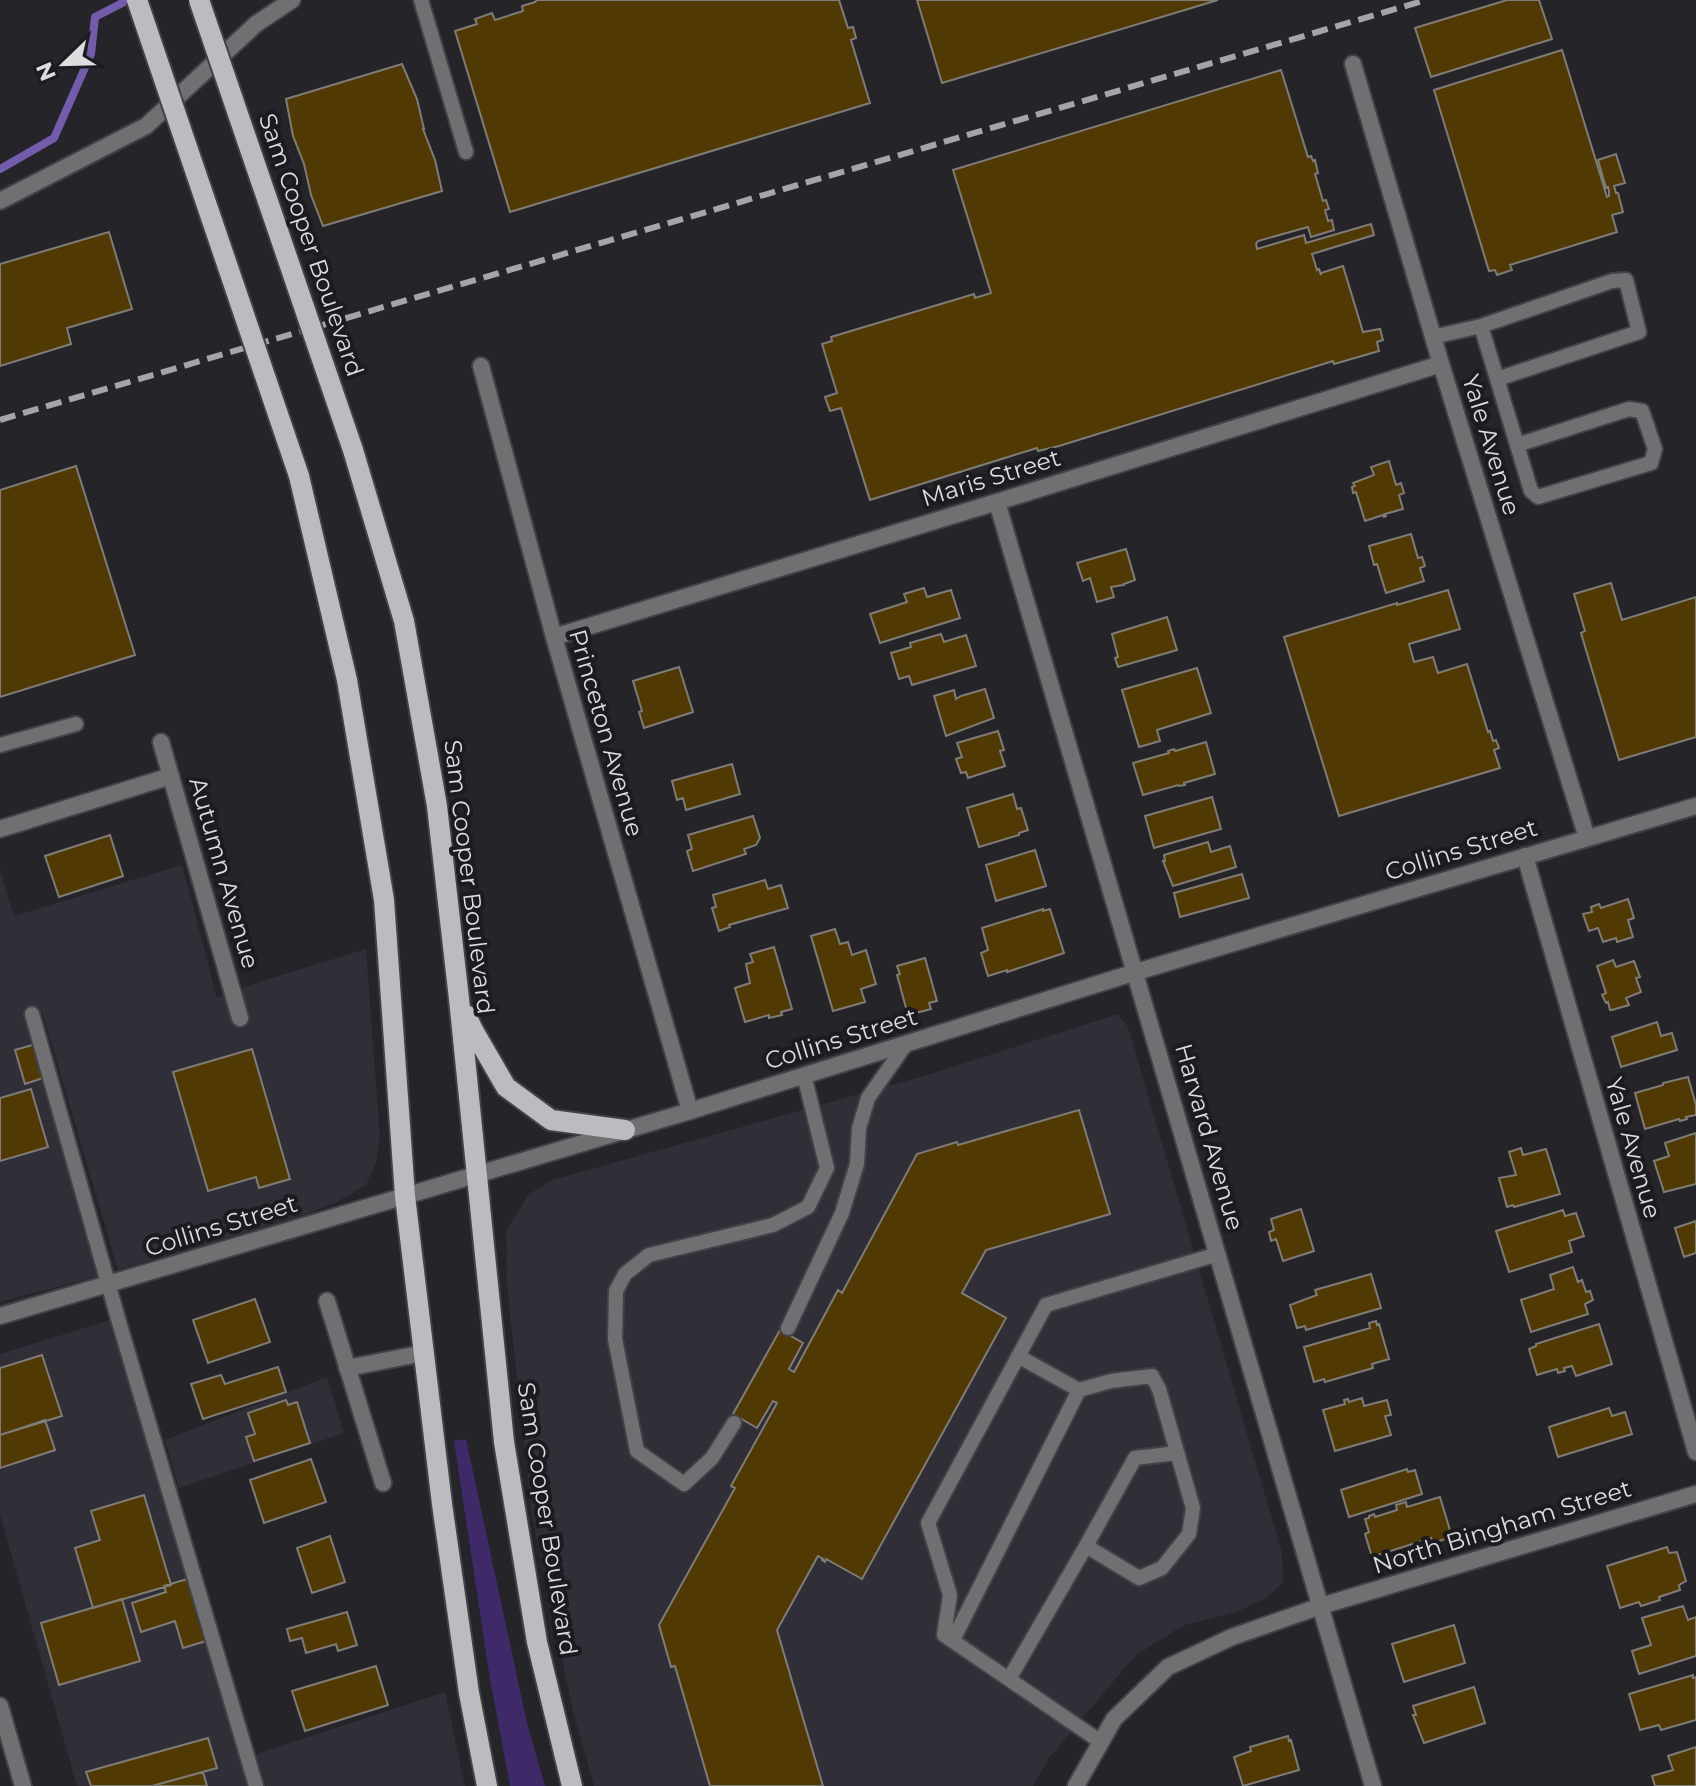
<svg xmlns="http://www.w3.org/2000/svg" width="1696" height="1786" viewBox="0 0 1696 1786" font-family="Montserrat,sans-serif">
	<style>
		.built { fill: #302e37 }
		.green { fill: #3e2a68 }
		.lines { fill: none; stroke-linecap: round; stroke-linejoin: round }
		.stream { stroke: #725cab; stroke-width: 8 }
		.building { fill: #513903; stroke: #7f7c77; stroke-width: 2 }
		.service-casing { stroke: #424246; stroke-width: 18 }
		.minor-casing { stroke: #424246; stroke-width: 20 }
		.tertiary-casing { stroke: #424246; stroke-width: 20 }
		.primary-casing { stroke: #424246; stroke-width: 24 }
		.service { stroke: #707072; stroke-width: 14 }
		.minor { stroke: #707072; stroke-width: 16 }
		.tertiary { stroke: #707072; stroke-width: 16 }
		.primary { stroke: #bcbbc0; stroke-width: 20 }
		.rail { stroke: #a5a5a8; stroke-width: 6; stroke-dasharray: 16 8; stroke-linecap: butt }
		.primary-bridge-casing { stroke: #424246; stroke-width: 24; stroke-linecap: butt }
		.primary-bridge { stroke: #bcbbc0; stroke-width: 20 }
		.labels { text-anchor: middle; stroke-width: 8; stroke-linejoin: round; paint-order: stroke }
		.street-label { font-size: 24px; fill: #dddde0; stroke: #1c1b1f }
	</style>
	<rect width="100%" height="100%" fill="#252429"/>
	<!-- built -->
	<path class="built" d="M 182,865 L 217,998 L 259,982 L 366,949 L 380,1137 L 376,1162 L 366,1185 L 337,1202 L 306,1214 L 118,1270 L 42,1011 L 24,1015 L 98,1276 L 0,1302 L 0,869 L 14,916 Z
		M 1118,1014 L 1128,1027 L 1282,1553 L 1283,1582 L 1267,1598 L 1236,1612 L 1182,1626 L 1135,1656 L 1049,1758 L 1033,1786 L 594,1786 L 573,1711 L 532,1516 L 507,1286 L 506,1231 L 529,1194 L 552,1180 L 924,1076 Z
		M 110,1320 L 251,1786 L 77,1786 L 0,1515 L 0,1354 Z
		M 327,1377 L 344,1433 L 179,1488 L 165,1440 Z
		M 445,1692 L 465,1786 L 266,1786 L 256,1754 Z"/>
	<!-- green -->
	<path class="green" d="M 466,1439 L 527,1723 L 545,1786 L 510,1786 L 490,1679 L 454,1441 Z"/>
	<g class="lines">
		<!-- stream -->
		<path class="stream" d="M 0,169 L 54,138 L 91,54 L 95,17 L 128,0"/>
	</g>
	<!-- building -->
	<path class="building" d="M 839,0 L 848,28 L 853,27 L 856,38 L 851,40 L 870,103 L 510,212 L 455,31 L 477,24 L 475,19 L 492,13 L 495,20 L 523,11 L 522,6 L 535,2 L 537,0 Z
		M 917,0 L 1218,0 L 942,83 Z
		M 1507,0 L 1539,0 L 1552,39 L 1431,77 L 1415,28 Z
		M 1562,50 L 1607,197 L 1609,196 L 1609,191 L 1608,187 L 1606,188 L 1598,160 L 1616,154 L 1625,183 L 1614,186 L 1616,193 L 1618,193 L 1623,212 L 1612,215 L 1617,232 L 1510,265 L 1512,270 L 1497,275 L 1495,270 L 1489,271 L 1434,90 Z
		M 402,64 L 417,99 L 424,129 L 423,129 L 435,160 L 442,191 L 323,226 L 311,195 L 304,164 L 293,136 L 286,99 Z
		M 1281,70 L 1308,157 L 1311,156 L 1313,161 L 1315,160 L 1318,173 L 1315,174 L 1323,201 L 1326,200 L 1329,209 L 1325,210 L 1328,221 L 1332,220 L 1334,230 L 1311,237 L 1308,227 L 1258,241 L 1256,244 L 1257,249 L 1304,235 L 1306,243 L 1371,224 L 1374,235 L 1312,254 L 1317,270 L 1319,269 L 1321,275 L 1321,273 L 1343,266 L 1363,332 L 1380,329 L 1383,340 L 1377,342 L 1379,351 L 1334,364 L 1333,361 L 1059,446 L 1038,451 L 1037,448 L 870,500 L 841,408 L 830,411 L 825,397 L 837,393 L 822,344 L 832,341 L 831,337 L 974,294 L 975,298 L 991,293 L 953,170 Z
		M 109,232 L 132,309 L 67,328 L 71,344 L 0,366 L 0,264 Z
		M 1389,461 L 1396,485 L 1401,483 L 1404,493 L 1399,495 L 1403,509 L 1385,514 L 1386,516 L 1384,517 L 1383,515 L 1365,521 L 1356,492 L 1353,493 L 1352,487 L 1355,486 L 1353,483 L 1374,475 L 1371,467 Z
		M 76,466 L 135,655 L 0,697 L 0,490 Z
		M 1411,534 L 1418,558 L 1422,557 L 1425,566 L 1420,568 L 1424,581 L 1386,593 L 1377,564 L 1374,565 L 1369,546 Z
		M 1126,549 L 1135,580 L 1124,584 L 1124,585 L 1111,587 L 1114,597 L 1097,602 L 1090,578 L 1083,581 L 1077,563 Z
		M 1611,583 L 1622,620 L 1696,597 L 1696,737 L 1619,760 L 1581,633 L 1585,631 L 1574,594 Z
		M 924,588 L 927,597 L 951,590 L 960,618 L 880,643 L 870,614 L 907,602 L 904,594 Z
		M 1448,590 L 1460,629 L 1409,644 L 1414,662 L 1433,657 L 1438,673 L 1467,664 L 1488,732 L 1490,731 L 1493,741 L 1496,740 L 1499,748 L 1494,750 L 1500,768 L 1339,816 L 1284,637 L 1397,603 L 1397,605 Z
		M 1167,617 L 1177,650 L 1118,667 L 1115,658 L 1118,657 L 1112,634 Z
		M 941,634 L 944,642 L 966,635 L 976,666 L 912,685 L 909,676 L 899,679 L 891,653 L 911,647 L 910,643 Z
		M 679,667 L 693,712 L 644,728 L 639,712 L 642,711 L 633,681 Z
		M 1197,668 L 1211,713 L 1157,730 L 1160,741 L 1139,747 L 1122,690 Z
		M 985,689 L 994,718 L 946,736 L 934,696 L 954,690 L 956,699 L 961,696 Z
		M 998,731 L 1004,750 L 1000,751 L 1005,766 L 968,778 L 966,772 L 961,773 L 956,759 L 962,757 L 957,743 Z
		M 1206,742 L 1215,774 L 1184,783 L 1185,785 L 1179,786 L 1178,785 L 1143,795 L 1133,763 L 1169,753 L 1168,751 L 1174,749 L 1175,751 Z
		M 732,764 L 740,794 L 686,810 L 683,798 L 677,800 L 672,781 Z
		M 1013,794 L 1017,809 L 1021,808 L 1028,830 L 1019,833 L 1019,835 L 979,847 L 967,808 Z
		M 1212,797 L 1221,829 L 1154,848 L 1145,816 Z
		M 753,816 L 760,838 L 756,845 L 744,849 L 746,854 L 693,871 L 687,851 L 692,849 L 688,835 Z
		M 110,835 L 123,876 L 59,897 L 45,856 Z
		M 1208,842 L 1211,852 L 1230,846 L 1236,867 L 1173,886 L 1163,861 L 1165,861 L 1164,855 Z
		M 1035,850 L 1046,886 L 996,901 L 986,865 Z
		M 1242,874 L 1249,898 L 1180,917 L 1174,893 Z
		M 765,880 L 768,889 L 781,885 L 788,908 L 729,925 L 730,927 L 719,931 L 712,908 L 716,907 L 713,895 Z
		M 1628,899 L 1634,918 L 1628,920 L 1633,937 L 1617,942 L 1616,938 L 1603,942 L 1598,928 L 1589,931 L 1583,914 L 1592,912 L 1591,907 L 1599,904 L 1601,908 Z
		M 1043,909 L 1043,911 L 1050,909 L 1064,953 L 1007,972 L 1007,970 L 988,976 L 981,953 L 988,950 L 982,928 Z
		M 835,929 L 840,944 L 848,942 L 852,955 L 866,950 L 876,984 L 861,989 L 865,1002 L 833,1011 L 811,936 Z
		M 774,947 L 792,1009 L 781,1012 L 782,1015 L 769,1018 L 769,1015 L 745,1022 L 735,988 L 750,983 L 746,964 L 753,962 L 750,954 Z
		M 925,958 L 937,1001 L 929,1003 L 931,1009 L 908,1015 L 897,975 L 900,974 L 897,966 Z
		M 1613,960 L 1616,967 L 1634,961 L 1640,977 L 1636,978 L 1641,992 L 1626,998 L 1629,1005 L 1612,1010 L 1610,1010 L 1608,1002 L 1606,1003 L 1602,995 L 1606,993 L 1597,966 Z
		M 1657,1022 L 1661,1036 L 1672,1033 L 1677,1050 L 1621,1067 L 1612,1037 Z
		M 36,1044 L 46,1077 L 25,1084 L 15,1050 Z
		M 252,1049 L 290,1179 L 259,1188 L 256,1177 L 208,1191 L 173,1072 Z
		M 1688,1077 L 1696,1105 L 1696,1115 L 1686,1117 L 1687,1119 L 1680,1121 L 1679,1119 L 1645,1129 L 1635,1093 L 1663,1085 L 1663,1083 Z
		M 31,1089 L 48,1147 L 0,1161 L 0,1098 Z
		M 1079,1110 L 1110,1214 L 986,1250 L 962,1293 L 1006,1318 L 862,1579 L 826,1559 L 825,1562 L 822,1560 L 823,1559 L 818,1556 L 777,1630 L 823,1786 L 710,1786 L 675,1666 L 671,1667 L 659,1625 L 735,1488 L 731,1486 L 777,1403 L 773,1401 L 757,1428 L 733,1414 L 780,1330 L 803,1343 L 789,1369 L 794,1372 L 838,1290 L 842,1293 L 917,1154 L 957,1142 L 958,1145 Z
		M 1696,1133 L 1696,1184 L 1664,1192 L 1654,1161 L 1669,1156 L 1665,1143 Z
		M 1521,1148 L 1523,1155 L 1546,1149 L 1560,1194 L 1514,1207 L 1513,1205 L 1507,1207 L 1499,1178 L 1516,1175 L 1509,1152 Z
		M 1301,1209 L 1314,1251 L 1283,1261 L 1276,1239 L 1271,1241 L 1269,1232 L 1274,1230 L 1271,1219 Z
		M 1563,1210 L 1565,1216 L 1576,1213 L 1584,1236 L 1569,1241 L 1572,1252 L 1509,1272 L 1496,1231 Z
		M 1696,1221 L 1696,1253 L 1684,1257 L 1675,1228 Z
		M 1573,1267 L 1578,1282 L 1582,1280 L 1586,1292 L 1590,1291 L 1593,1300 L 1585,1304 L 1588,1314 L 1531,1332 L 1521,1300 L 1554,1289 L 1550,1275 Z
		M 1371,1274 L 1381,1308 L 1306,1330 L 1305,1326 L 1297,1328 L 1290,1305 L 1317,1295 L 1315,1290 Z
		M 255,1299 L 270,1342 L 208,1363 L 193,1320 Z
		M 1376,1321 L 1377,1325 L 1379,1324 L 1389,1359 L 1372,1364 L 1373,1368 L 1325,1382 L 1324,1379 L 1314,1382 L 1304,1347 L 1370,1328 L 1369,1323 Z
		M 1599,1324 L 1612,1364 L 1576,1376 L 1572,1366 L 1564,1368 L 1565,1371 L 1558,1373 L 1557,1369 L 1537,1375 L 1529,1349 L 1536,1346 L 1536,1344 Z
		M 42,1355 L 62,1416 L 0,1435 L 0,1368 Z
		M 278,1367 L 286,1392 L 203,1419 L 191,1384 L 221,1375 L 225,1384 Z
		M 1362,1398 L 1364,1406 L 1387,1400 L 1391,1415 L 1385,1416 L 1391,1435 L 1335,1451 L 1323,1410 L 1345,1404 L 1344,1400 L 1348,1399 L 1349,1402 Z
		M 286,1400 L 288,1405 L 297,1402 L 310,1443 L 254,1461 L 246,1437 L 255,1434 L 248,1413 Z
		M 1609,1408 L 1612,1416 L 1625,1412 L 1632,1434 L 1558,1457 L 1549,1427 Z
		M 45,1420 L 55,1450 L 0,1468 L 0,1435 Z
		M 311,1459 L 326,1502 L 264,1523 L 250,1480 Z
		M 1407,1469 L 1408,1472 L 1415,1470 L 1422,1494 L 1349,1517 L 1341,1490 Z
		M 144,1495 L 171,1585 L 93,1608 L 75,1548 L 100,1540 L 91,1511 Z
		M 1440,1497 L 1452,1537 L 1433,1543 L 1431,1538 L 1372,1557 L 1365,1534 L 1369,1532 L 1365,1519 L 1369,1518 L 1369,1516 L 1374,1514 L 1375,1517 L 1397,1510 L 1396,1505 L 1406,1502 L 1407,1507 Z
		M 330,1536 L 345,1582 L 312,1593 L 297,1548 Z
		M 1667,1547 L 1669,1553 L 1677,1552 L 1686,1581 L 1679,1585 L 1680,1590 L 1659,1597 L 1660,1600 L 1641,1606 L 1639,1602 L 1620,1608 L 1607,1566 Z
		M 187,1579 L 206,1641 L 183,1648 L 175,1621 L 141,1632 L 132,1603 L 166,1592 L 164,1586 Z
		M 122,1599 L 140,1661 L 59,1685 L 41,1623 Z
		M 1683,1606 L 1688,1620 L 1696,1617 L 1696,1656 L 1639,1674 L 1632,1651 L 1651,1645 L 1642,1618 Z
		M 347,1612 L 357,1645 L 338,1651 L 336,1644 L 306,1653 L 302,1638 L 290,1641 L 287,1629 Z
		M 1454,1625 L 1465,1663 L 1404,1682 L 1392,1644 Z
		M 376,1666 L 388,1705 L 305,1731 L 292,1691 Z
		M 1693,1675 L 1693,1678 L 1696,1677 L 1696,1720 L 1661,1730 L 1659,1725 L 1640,1730 L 1629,1694 Z
		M 1474,1687 L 1485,1723 L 1424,1743 L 1413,1715 L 1416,1715 L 1413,1706 Z
		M 1288,1736 L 1289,1741 L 1291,1740 L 1299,1770 L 1243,1786 L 1234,1757 L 1251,1751 L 1250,1747 Z
		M 208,1738 L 217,1768 L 152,1786 L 91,1786 L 86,1772 Z
		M 1696,1747 L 1696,1786 L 1655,1786 L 1652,1776 L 1673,1770 L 1668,1756 Z
		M 203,1772 L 207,1786 L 152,1786 Z"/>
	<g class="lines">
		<defs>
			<path id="service" d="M 421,0 L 466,152
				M 1481,326 L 1612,281 L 1626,280 L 1639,332 L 1497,379
				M 1433,337 L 1481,326 L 1531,491 L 1538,497 L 1651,463 L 1655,449 L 1642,411 L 1629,409 L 1517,445
				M 0,745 L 76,724
				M 32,1014 L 119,1322 L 256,1786
				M 788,1328 L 842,1213 L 857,1164 L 859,1128 L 868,1098 L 906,1044
				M 734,1423 L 712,1458 L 684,1484 L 637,1451 L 615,1339 L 616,1291 L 625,1274 L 649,1255 L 773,1225 L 808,1207 L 827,1168 L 804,1075
				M 1086,1546 L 1135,1458 L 1177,1453
				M 953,1640 L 1079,1390
				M 1009,1679 L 1086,1546 L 1139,1578 L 1162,1568 L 1189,1534 L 1193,1508 L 1159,1389 L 1152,1376 L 1111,1381 L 1079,1390 L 1018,1356
				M 1101,1742 L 944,1635 L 950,1595 L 928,1523 L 1046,1305 L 1218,1254"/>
			<path id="minor" d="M 1353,64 L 1441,364 L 1587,838
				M 0,201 L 146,126 L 256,24 L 292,0
				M 481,366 L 554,637 L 690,1111
				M 997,502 L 1373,1786
				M 554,637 L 997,502 L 1441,364
				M 161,742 L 240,1018
				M 0,829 L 171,776
				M 1525,856 L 1696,1452
				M 327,1301 L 383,1483
				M 0,1316 L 405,1196
				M 347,1368 L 424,1353
				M 0,1706 L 23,1786
				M 1076,1786 L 1114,1719 L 1168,1667 L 1232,1637 L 1321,1606 L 1696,1494"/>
			<path id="tertiary" d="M 405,1196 L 690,1111 L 1136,972 L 1696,806"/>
			<path id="primary" d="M 353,450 L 404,621 L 437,806 L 459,999 L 504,1442 L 537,1642 L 572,1786
				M 299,476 L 347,680 L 384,900 L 405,1196 L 442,1504 L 469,1693 L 487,1786
				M 466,1015 L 473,1030 L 506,1087 L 551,1120 L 625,1130"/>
		</defs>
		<!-- service casing -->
		<use href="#service" class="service-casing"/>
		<!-- minor casing -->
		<use href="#minor" class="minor-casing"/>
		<!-- tertiary casing -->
		<use href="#tertiary" class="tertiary-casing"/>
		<!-- primary casing -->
		<use href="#primary" class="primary-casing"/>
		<!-- service -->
		<use href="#service" class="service"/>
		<!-- minor -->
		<use href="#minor" class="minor"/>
		<!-- tertiary -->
		<use href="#tertiary" class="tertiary"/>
		<!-- primary -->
		<use href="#primary" class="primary"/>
		<!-- rail -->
		<path class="rail" d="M 0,420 L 1426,0"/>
		<defs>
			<path id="primary-bridge" d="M 137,0 L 299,476
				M 199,0 L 353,450"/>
		</defs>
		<!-- primary-bridge casing -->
		<use href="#primary-bridge" class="primary-bridge-casing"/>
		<!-- primary-bridge -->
		<use href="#primary-bridge" class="primary-bridge"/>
	</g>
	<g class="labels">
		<!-- street labels -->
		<g class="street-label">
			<text transform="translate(311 245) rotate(71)" y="8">Sam Cooper Boulevard</text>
			<text transform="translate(1491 445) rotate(73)" y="8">Yale Avenue</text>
			<text transform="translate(991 478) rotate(-17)" y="8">Maris Street</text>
			<text transform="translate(606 733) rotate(74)" y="8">Princeton Avenue</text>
			<text transform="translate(1461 850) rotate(-17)" y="8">Collins Street</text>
			<text transform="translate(224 873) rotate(74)" y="8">Autumn Avenue</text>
			<text transform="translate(469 877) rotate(83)" y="8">Sam Cooper Boulevard</text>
			<text transform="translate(841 1039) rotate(-17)" y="8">Collins Street</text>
			<text transform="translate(1209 1137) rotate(74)" y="8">Harvard Avenue</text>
			<text transform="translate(1633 1148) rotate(74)" y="8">Yale Avenue</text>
			<text transform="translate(221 1226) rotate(-17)" y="8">Collins Street</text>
			<text transform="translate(547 1519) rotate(81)" y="8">Sam Cooper Boulevard</text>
			<text transform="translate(1502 1527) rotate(-17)" y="8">North Bingham Street</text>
		</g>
	</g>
	<!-- north arrow -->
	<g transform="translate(64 64) rotate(247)" stroke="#1c1b1f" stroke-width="6" paint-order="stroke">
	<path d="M0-6L14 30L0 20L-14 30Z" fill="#dddde0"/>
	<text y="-12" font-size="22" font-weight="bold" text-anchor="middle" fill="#dddde0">N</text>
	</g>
</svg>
